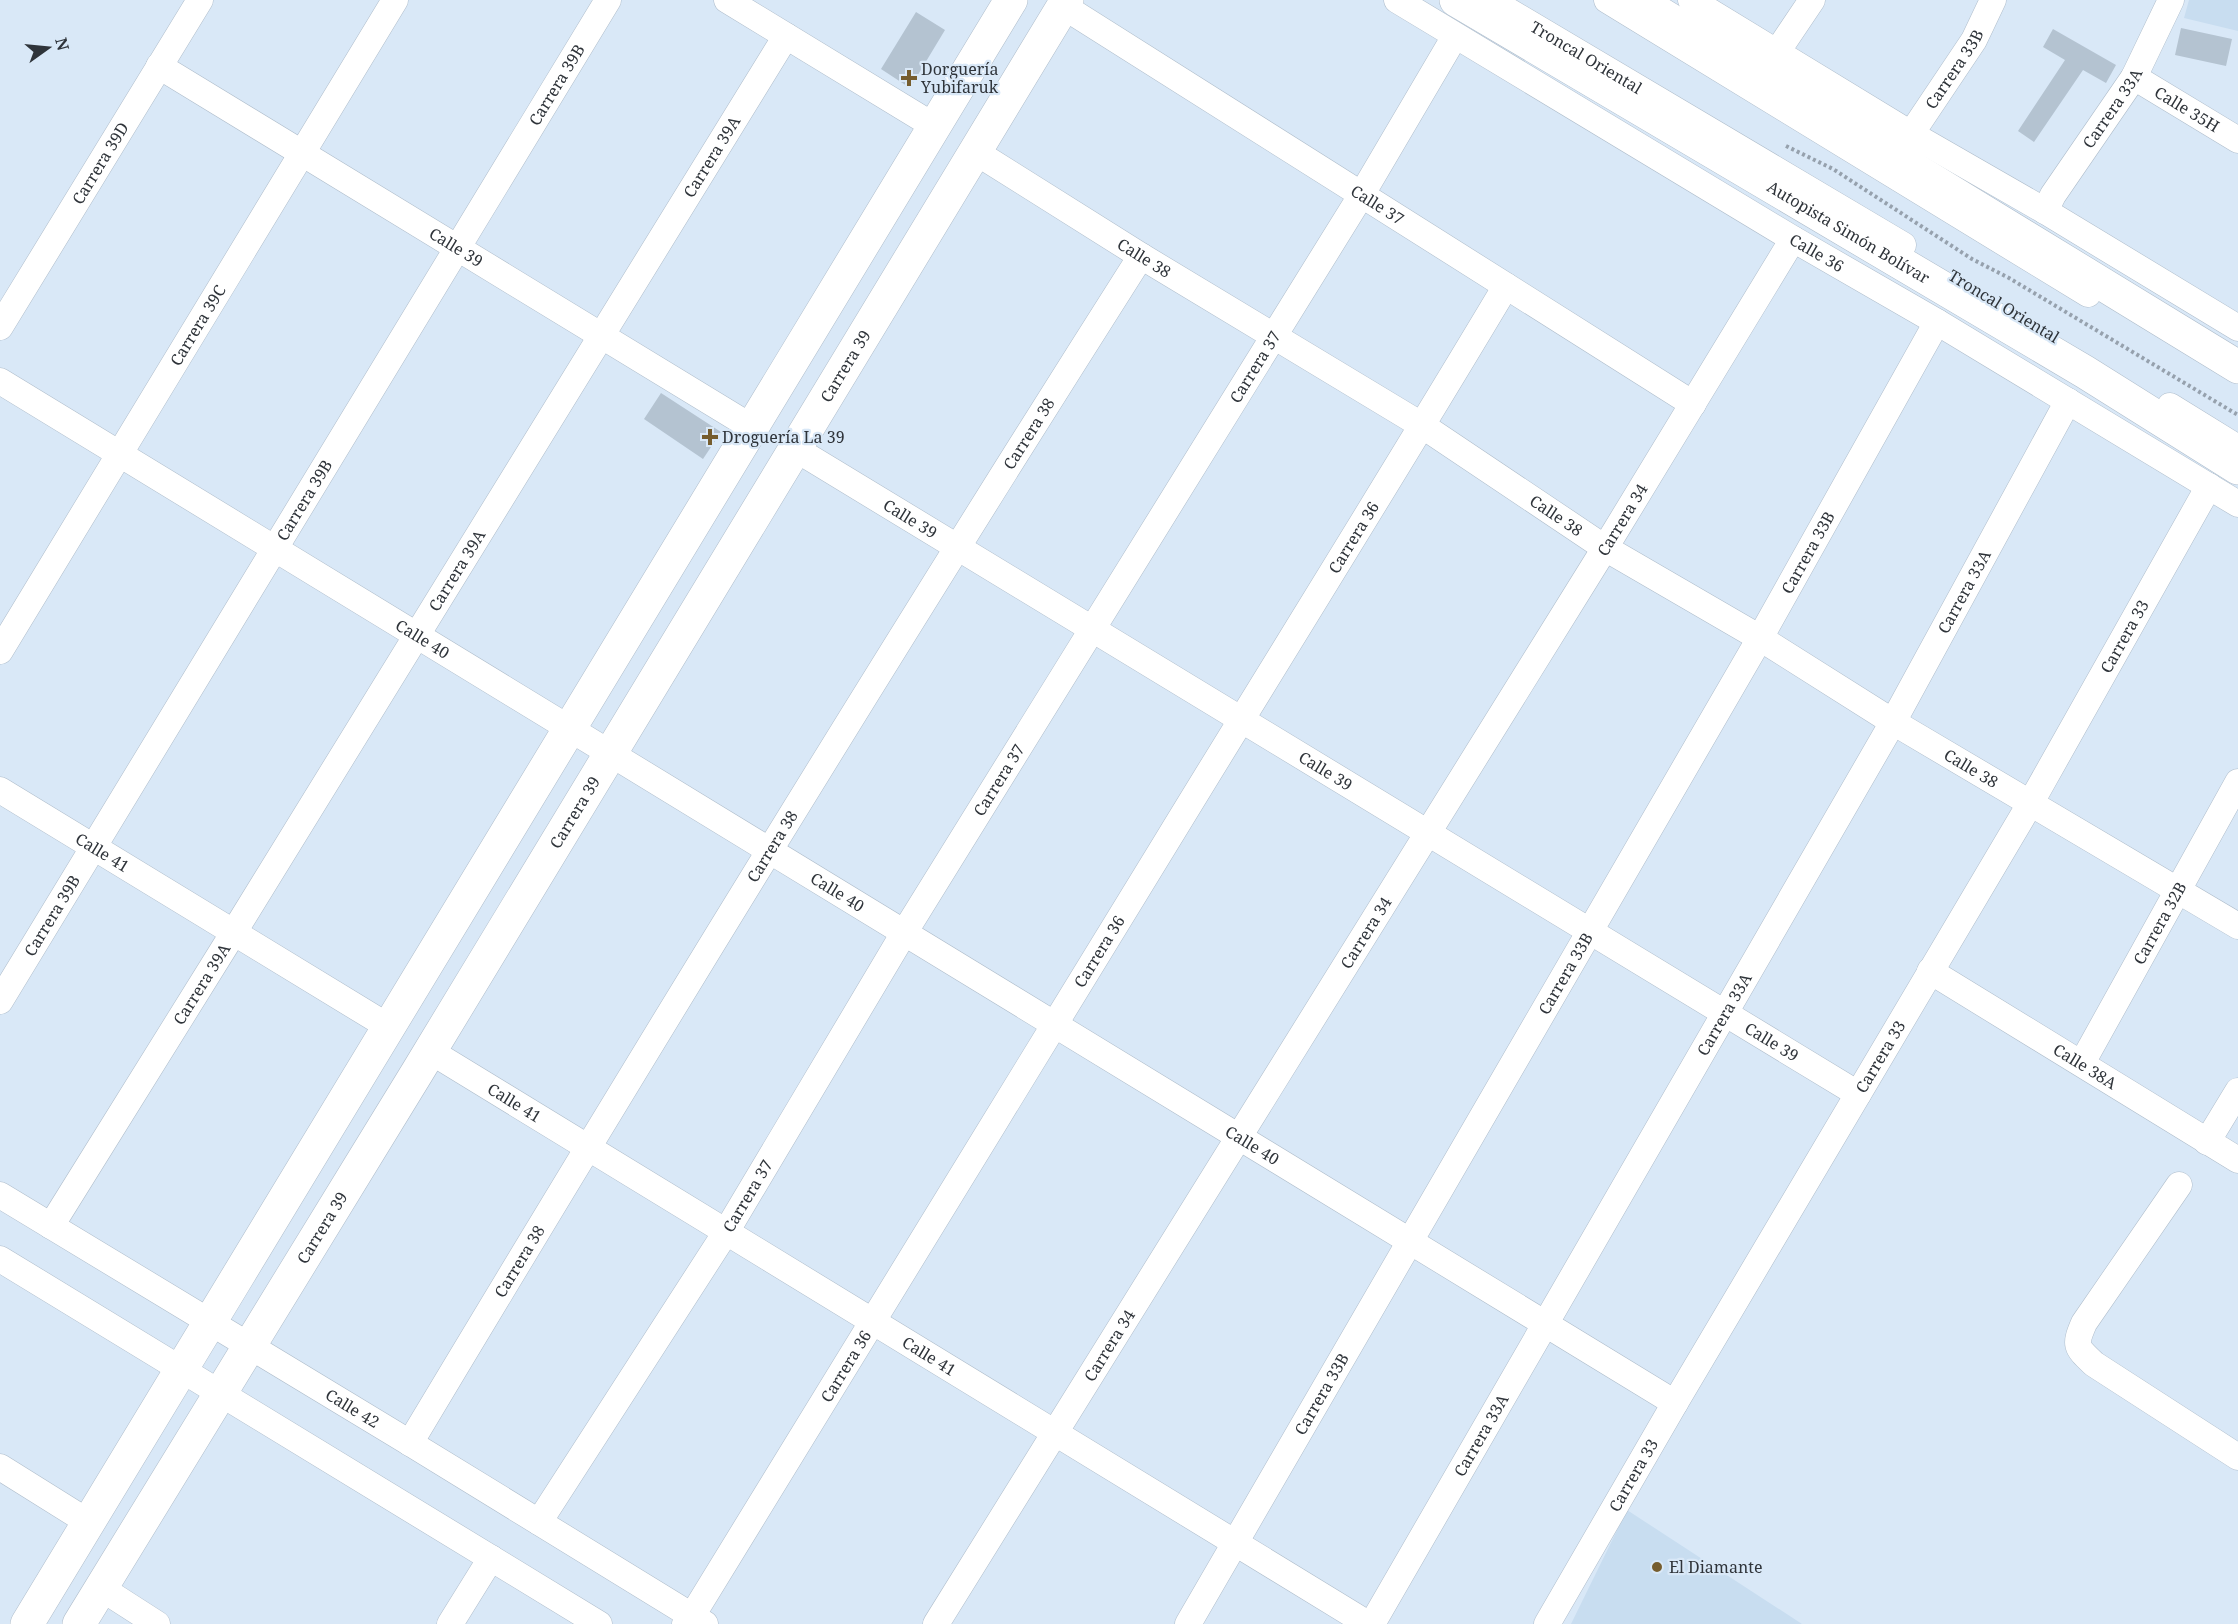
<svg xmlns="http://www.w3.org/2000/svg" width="2238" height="1624" viewBox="0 0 2238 1624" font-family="'Noto Serif',serif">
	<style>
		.built { fill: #c8ddf0 }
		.building { fill: #b4c3d1 }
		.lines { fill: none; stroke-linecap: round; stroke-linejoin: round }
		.minor-casing { stroke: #afbdcb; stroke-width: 27 }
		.major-casing { stroke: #afbdcb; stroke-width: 34 }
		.highway-casing { stroke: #afbdcb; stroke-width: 34 }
		.path { stroke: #96a1ad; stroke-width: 4; stroke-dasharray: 3 3; stroke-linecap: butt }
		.minor { stroke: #fff; stroke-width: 26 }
		.major { stroke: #fff; stroke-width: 33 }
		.highway { stroke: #fff; stroke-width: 33 }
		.poi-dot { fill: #765d2e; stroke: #d9e8f7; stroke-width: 2 }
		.labels { text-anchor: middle; stroke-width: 4.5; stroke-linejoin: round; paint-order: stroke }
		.street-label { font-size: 16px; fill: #2f343a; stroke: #d9e8f7 }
		.poi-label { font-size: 16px; fill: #2f343a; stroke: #d9e8f7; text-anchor: start }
	</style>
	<rect width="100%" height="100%" fill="#d9e8f7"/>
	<!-- built -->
	<path class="built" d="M 2189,0 L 2238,0 L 2238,31 L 2184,18 Z
		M 1627,1510 L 1802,1624 L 1571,1624 Z"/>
	<!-- building -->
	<path class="building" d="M 916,12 L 945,30 L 910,88 L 881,69 Z
		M 2181,28 L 2232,39 L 2226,66 L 2175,55 Z
		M 2053,29 L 2116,65 L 2106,83 L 2083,70 L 2034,142 L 2018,131 L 2065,60 L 2043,47 Z
		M 661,393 L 721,432 L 703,459 L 644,419 Z"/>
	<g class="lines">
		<defs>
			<g id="minor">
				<path d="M 727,0 L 934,126"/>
				<path id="s1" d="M 1397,0 L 1793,239 L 1937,322 L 2238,504"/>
				<path id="s2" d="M 1490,0 L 1903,245"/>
				<path d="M 1607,0 L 2088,294"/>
				<path d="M 1691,0 L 1911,134 L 2045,211 L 2238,328"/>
				<path id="s3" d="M 1063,6 L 1693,404"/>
				<path d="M 1777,52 L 1812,0"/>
				<path id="s4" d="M 159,66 L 753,428"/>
				<path id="s5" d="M 2134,77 L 2238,140"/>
				<path id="s6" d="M 1911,134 L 1974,40 L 1993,0"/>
				<path id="s7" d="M 974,151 L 1141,256 L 1423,426 L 1605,548 L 1760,638 L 1893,722 L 2238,926"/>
				<path id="s8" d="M 2045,211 L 2053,195 L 2134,77 L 2171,0"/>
				<path id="s9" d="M 0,327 L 200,0"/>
				<path id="s10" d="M 0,381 L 1675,1403"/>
				<path d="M 2170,406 L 2238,448"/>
				<path id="s11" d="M 794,448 L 1858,1094"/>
				<path id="s12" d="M 0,651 L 395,0"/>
				<path id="s13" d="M 0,790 L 389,1027"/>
				<path id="s14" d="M 1930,971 L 2238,1160"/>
				<path id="s15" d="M 0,1001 L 608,0"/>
				<path id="s16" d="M 430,1051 L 1368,1624"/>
				<path id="s17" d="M 2082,1063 L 2238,782"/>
				<path d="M 2207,1142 L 2238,1091"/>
				<path d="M 2179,1185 L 2084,1323 C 2074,1346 2076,1347 2094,1364 L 2238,1457"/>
				<path id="s18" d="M 0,1195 L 410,1443 L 705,1624"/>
				<path id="s19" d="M 51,1226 L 234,932 L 786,36"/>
				<path d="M 0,1259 L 599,1624"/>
				<path id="s20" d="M 410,1443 C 649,1044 892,648 1141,256"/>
				<path d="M 0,1467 L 88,1522"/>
				<path id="s21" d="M 539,1522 L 726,1232 L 904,933 L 1362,194 L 1455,36"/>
				<path d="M 101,1588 L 157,1624"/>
				<path d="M 450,1624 L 491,1558"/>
				<path id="s22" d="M 685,1624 L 692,1616 C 852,1358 1008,1099 1167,841 C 1280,656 1395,472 1506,286"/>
				<path id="s23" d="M 936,1624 L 1605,548 L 1793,239"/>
				<path id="s24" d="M 1188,1624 L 1760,638 L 1937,322"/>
				<path id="s25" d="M 1372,1624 L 1893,722 L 2068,401"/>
				<path id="s26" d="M 1547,1624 L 1675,1403 L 2030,804 L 2209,486"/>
			</g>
			<g id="major">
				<path d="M 27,1624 L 1011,0"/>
				<path id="s27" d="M 79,1624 L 418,1071 L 1067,0"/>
			</g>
			<g id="highway">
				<path id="s28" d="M 1456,0 L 2085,372 L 2238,468"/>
				<path d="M 1638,0 L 2238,367"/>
			</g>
		</defs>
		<!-- minor casing -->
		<use href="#minor" class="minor-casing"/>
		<!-- major casing -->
		<use href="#major" class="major-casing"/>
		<!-- highway casing -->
		<use href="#highway" class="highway-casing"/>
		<!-- path -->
		<path class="path" d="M 1786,146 L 1833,169 L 1972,259 L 2009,278 L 2238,415"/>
		<!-- minor -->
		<use href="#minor" class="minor"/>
		<!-- major -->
		<use href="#major" class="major"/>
		<!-- highway -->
		<use href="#highway" class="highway"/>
	</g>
	<!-- markers -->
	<g class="poi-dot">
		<path d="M906 69h6v6h6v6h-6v6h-6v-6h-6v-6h6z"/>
		<path d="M707 428h6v6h6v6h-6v6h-6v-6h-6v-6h6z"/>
		<circle cx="1657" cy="1567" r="6"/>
	</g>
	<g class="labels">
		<!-- street labels -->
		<g class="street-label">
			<text dy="6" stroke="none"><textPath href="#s2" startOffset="112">Troncal Oriental</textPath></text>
			<text dy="6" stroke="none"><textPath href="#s6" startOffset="78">Carrera 33B</textPath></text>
			<text dy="6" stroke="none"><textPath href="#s15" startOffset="1072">Carrera 39B</textPath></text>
			<text dy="6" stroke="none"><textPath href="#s8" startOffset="123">Carrera 33A</textPath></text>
			<text dy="6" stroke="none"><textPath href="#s5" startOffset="62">Calle 35H</textPath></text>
			<text dy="6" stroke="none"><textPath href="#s19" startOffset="1257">Carrera 39A</textPath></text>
			<text dy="6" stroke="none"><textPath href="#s9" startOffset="192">Carrera 39D</textPath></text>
			<text dy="6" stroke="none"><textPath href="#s3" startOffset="372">Calle 37</textPath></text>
			<text dy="6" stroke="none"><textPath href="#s28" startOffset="456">Autopista Simón Bolívar</textPath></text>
			<text dy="6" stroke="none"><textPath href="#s4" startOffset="348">Calle 39</textPath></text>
			<text dy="6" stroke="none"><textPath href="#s1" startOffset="490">Calle 36</textPath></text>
			<text dy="6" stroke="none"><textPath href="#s7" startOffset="201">Calle 38</textPath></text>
			<text transform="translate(2004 306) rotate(31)" y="6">Troncal Oriental</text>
			<text dy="6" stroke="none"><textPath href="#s12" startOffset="381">Carrera 39C</textPath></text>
			<text dy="6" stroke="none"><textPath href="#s27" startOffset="1473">Carrera 39</textPath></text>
			<text dy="6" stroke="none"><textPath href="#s21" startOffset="1359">Carrera 37</textPath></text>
			<text dy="6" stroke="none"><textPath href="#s20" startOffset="1184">Carrera 38</textPath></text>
			<text dy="6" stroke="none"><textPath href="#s15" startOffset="586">Carrera 39B</textPath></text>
			<text dy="6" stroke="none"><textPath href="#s7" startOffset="687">Calle 38</textPath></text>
			<text dy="6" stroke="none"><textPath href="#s11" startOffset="136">Calle 39</textPath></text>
			<text dy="6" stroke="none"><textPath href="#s23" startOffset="1300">Carrera 34</textPath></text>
			<text dy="6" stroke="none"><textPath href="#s22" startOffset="1276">Carrera 36</textPath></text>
			<text dy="6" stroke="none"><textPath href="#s24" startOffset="1238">Carrera 33B</textPath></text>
			<text dy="6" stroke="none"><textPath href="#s19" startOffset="771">Carrera 39A</textPath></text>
			<text dy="6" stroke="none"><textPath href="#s25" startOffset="1190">Carrera 33A</textPath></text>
			<text dy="6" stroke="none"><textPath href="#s26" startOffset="1144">Carrera 33</textPath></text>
			<text dy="6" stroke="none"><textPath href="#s10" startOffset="495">Calle 40</textPath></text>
			<text dy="6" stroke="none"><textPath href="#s7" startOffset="1173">Calle 38</textPath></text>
			<text dy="6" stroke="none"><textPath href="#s11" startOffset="622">Calle 39</textPath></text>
			<text dy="6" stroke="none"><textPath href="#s21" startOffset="873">Carrera 37</textPath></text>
			<text dy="6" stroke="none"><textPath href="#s27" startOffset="951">Carrera 39</textPath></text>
			<text dy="6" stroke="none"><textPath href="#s20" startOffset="698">Carrera 38</textPath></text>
			<text dy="6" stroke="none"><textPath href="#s13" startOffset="120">Calle 41</textPath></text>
			<text dy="6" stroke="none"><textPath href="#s10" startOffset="981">Calle 40</textPath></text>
			<text dy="6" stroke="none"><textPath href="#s15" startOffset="100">Carrera 39B</textPath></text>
			<text dy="6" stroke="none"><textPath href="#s17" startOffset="160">Carrera 32B</textPath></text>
			<text dy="6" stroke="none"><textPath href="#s23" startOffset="814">Carrera 34</textPath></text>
			<text dy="6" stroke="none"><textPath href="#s22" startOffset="790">Carrera 36</textPath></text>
			<text dy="6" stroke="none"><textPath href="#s24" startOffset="752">Carrera 33B</textPath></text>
			<text dy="6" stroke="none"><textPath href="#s19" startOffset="285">Carrera 39A</textPath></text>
			<text dy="6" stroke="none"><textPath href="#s25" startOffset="704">Carrera 33A</textPath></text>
			<text dy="6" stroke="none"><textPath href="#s11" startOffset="1144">Calle 39</textPath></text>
			<text dy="6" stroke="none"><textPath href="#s26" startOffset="658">Carrera 33</textPath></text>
			<text dy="6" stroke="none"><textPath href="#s14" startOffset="182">Calle 38A</textPath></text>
			<text dy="6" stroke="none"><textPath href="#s16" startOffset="99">Calle 41</textPath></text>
			<text dy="6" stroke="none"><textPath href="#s10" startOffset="1467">Calle 40</textPath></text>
			<text dy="6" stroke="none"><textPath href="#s21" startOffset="387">Carrera 37</textPath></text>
			<text dy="6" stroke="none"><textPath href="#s27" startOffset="465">Carrera 39</textPath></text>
			<text dy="6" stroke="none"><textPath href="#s20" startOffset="212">Carrera 38</textPath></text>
			<text dy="6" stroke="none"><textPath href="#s23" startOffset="328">Carrera 34</textPath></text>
			<text dy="6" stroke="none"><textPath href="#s16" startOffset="585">Calle 41</textPath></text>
			<text dy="6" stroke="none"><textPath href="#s22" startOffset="304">Carrera 36</textPath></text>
			<text dy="6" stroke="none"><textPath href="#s24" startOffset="266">Carrera 33B</textPath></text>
			<text dy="6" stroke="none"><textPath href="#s18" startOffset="412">Calle 42</textPath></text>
			<text dy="6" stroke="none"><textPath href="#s25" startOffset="218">Carrera 33A</textPath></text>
			<text dy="6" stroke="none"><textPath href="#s26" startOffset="172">Carrera 33</textPath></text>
		</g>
		<!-- poi labels -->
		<g class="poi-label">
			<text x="921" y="75">Dorguería<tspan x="921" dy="18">Yubifaruk</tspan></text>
			<text x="722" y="443">Droguería La 39</text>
			<text x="1669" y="1573">El Diamante</text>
		</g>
	</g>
	<!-- north arrow -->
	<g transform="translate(48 48) rotate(75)" stroke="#d9e8f7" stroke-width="4.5" paint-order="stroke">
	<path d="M0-4.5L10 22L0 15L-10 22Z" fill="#2f343a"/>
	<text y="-9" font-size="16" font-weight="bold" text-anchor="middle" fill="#2f343a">N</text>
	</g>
</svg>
